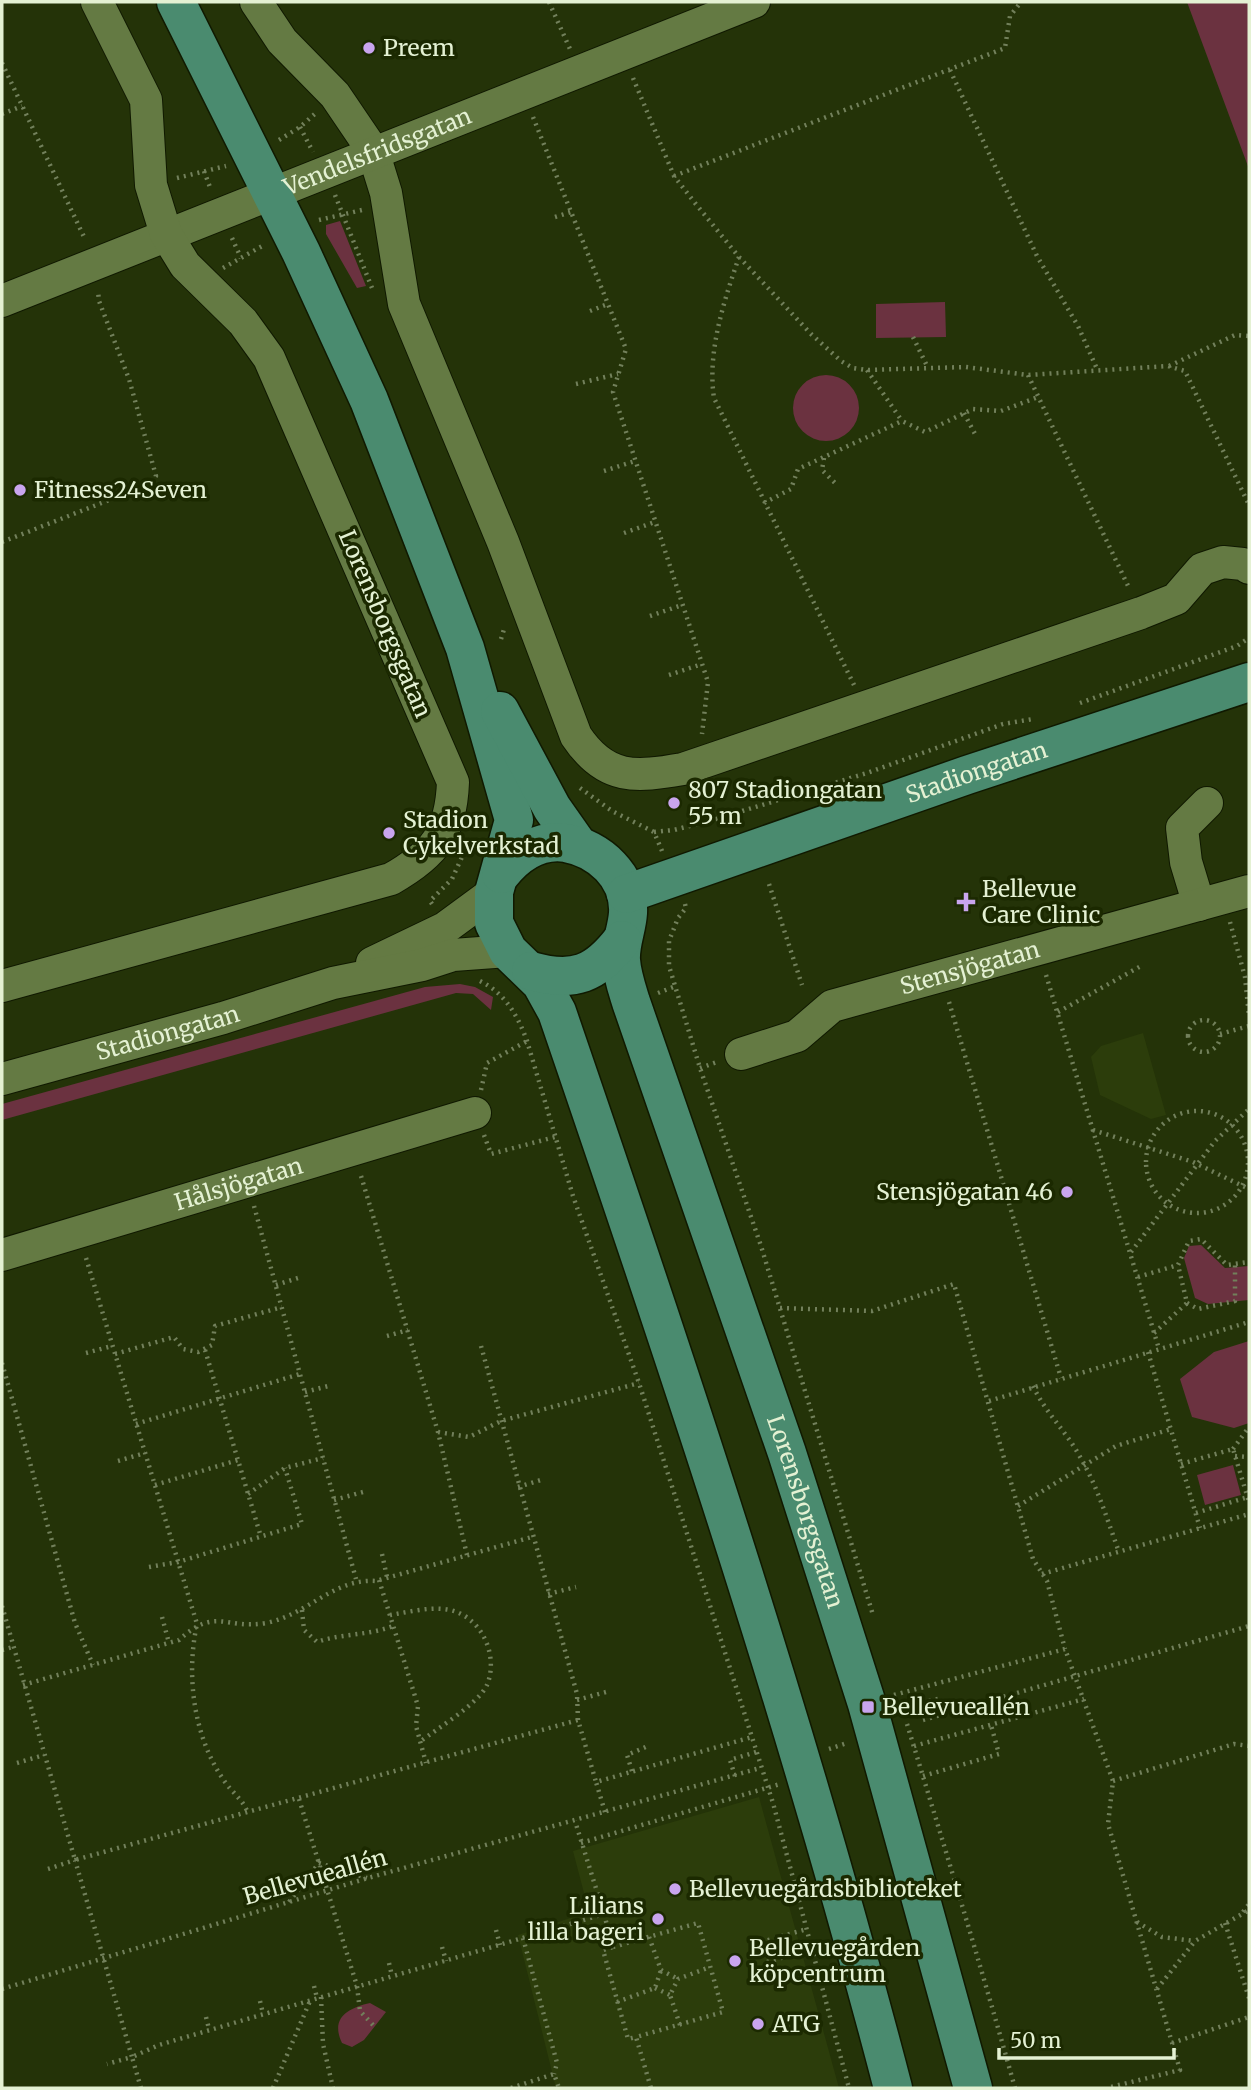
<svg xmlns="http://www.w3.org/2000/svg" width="1251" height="2090" viewBox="0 0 1251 2090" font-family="Merriweather,serif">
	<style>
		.built { fill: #2c3d0b }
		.green { fill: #6b3240 }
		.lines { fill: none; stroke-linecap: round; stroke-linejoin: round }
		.minor-casing { stroke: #101900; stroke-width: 34 }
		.major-casing { stroke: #101900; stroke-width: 41 }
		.path { stroke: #72805b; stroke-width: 4.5; stroke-dasharray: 2 5; stroke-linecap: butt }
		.minor { stroke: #647a43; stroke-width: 32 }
		.major { stroke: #4a8b6f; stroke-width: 38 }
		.poi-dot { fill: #c9a5ee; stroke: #1b2900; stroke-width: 2.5 }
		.labels { text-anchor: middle; stroke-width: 7; stroke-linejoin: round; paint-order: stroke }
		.poi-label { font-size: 23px; fill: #e4f1d3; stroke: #1b2900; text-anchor: start }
		.street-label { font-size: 23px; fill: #e4f1d3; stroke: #1b2900 }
	</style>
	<rect width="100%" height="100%" fill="#243308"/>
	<!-- built -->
	<path class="built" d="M 1143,1033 L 1166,1115 L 1151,1119 L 1100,1095 L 1091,1057 L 1101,1046 Z
		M 759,1797 L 839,2088 L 556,2088 L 518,1935 L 589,1912 L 573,1851 Z"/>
	<!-- green -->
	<path class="green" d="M 1187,2 L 1249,2 L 1249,169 Z
		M 340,221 L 366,286 L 357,288 L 326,234 L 326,225 Z
		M 945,302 L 946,337 L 876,338 L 876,304 Z
		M793 408a33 33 0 1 1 66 0a33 33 0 1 1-66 0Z
		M 460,984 L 475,987 L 493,997 L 491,1010 L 473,994 L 456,993 L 2,1120 L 2,1104 L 425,987 Z
		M 1201,1245 L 1225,1268 L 1249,1266 L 1249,1300 L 1208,1304 L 1195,1298 L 1184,1258 L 1189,1246 Z
		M 1249,1341 L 1249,1423 L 1234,1428 L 1192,1417 L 1180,1379 L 1214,1352 Z
		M 1233,1465 L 1241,1495 L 1205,1505 L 1197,1475 Z
		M 370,2003 L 386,2012 L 364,2040 L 352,2047 L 342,2043 C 330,2018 348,2008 370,2003 Z"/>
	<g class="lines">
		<defs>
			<g id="minor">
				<path d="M 256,2 L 282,41 L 335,95 L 373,151 L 386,193 L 404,304 L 503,542 L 576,736 C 606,781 636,777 683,769 L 1141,613 L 1176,599 L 1202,569 L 1223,562 L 1243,564 L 1249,568"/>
				<path id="s1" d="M 2,301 L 754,2"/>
				<path d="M 1199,905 L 1186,862 L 1182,828 L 1207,803"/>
				<path d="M 372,963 L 445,928 L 494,892"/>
				<path d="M 2,986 L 391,879 C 435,854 451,833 453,782 L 269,358 L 243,322 L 185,265 L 166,234 L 151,185 L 146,100 L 97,2"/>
				<path id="s2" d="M 741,1054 L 797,1036 L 832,1006 L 1249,891"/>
				<path id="s3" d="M 2,1079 L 223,1018 L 333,983 L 422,965 L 453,955 L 508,951"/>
				<path id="s4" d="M 2,1255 L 475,1113"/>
			</g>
			<g id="major">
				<path d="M 176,2 L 301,252 L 369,400 L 465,648 L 514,820 L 494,892 L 494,923 L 508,951 L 541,983 L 557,1012 C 679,1368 798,1724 893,2088"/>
				<path d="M 500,711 L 552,808 L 578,845"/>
				<path id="s5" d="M 501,874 C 517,854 539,839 566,843 C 599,849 630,876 628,913 C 627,929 620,944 621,960 C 622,975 627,989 631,1002 L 787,1453 L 867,1704 L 973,2088"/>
				<path id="s6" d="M 626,894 L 967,775 L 1249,682"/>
				<path d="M 531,971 C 574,983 596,974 622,940"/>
			</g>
		</defs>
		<!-- minor casing -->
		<use href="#minor" class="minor-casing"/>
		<!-- major casing -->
		<use href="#major" class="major-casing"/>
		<!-- path -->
		<path class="path" d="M 549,2 L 570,49
			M 2,63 L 85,239
			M 950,70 L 1037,256 L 1078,326 L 1097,369
			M 633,78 L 674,176 L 695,203 L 739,257 L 811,334 L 841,361 L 853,368 L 866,370 L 966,367 L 1028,375 L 1168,366 L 1185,371 L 1249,505
			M 2,114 L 22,106
			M 533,117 L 626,349 L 613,392 L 708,682 L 702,734
			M 300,127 L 313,152
			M 279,140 L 300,127 L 317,112
			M 204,171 L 211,190
			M 674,176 L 1005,48 L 1010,16 L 1021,2
			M 177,178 L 226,166
			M 335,195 L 372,288
			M 555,217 L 571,212
			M 319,220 L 362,210
			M 232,238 L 241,258
			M 739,257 C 724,301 707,352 714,398 L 854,685
			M 223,268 L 264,245
			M 590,311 L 608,304
			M 913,337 L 928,368
			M 1169,366 L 1235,335 L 1248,336
			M 867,370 L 902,421
			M 1028,375 L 1130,590
			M 576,384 L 618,374
			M 964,413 L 975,434
			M 824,458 L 822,470 L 838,486
			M 604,471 L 635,461
			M 764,503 L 791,489 L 798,469 L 902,421 L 925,432 L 973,409 L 1001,411 L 1038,397
			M 624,533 L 655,522
			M 2,542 L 145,486 L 156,476 L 129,379 L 99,301 L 98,291
			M 650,616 L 682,605
			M 501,639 L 505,626
			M 669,675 L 702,664
			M 1080,703 L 1237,646 L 1249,638
			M 580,788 L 612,811 L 654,832 L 662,851
			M 654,832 L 674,830 L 716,819 L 867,773 L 1003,724 L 1033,719
			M 769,884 L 802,985
			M 432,904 L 430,901 L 452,879 L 467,846
			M 685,904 L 686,908 L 678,918 L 669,941 L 669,966 L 700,1068 L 761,1246 L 873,1615
			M 1230,922 L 1245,977 L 1249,1016
			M 1046,975 L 1159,1349
			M 480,981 C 505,993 518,1016 527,1041 L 573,1196 L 639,1383 L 773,1803 L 849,2088
			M 658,993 L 676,986
			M 949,1002 L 1061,1378
			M 1058,1012 L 1141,966
			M1188 1036a16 16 0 1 1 32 0a16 16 0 1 1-32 0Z
			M 1220,1034 L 1249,1026
			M 700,1068 L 717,1062
			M 481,1090 L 487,1063 L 529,1040
			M1146 1162a51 51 0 1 1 102 0a51 51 0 1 1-102 0Z
			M 1093,1130 L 1193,1162 L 1249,1189
			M 484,1135 L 491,1154 L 555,1137
			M 361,1176 L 438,1432 L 467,1555
			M 254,1206 L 356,1579
			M 1131,1252 L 1215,1141 L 1249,1109
			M 86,1258 L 197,1624 C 186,1674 193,1735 223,1779 C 231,1792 242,1798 248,1813
			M 1138,1277 L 1178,1265 L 1189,1241 L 1201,1239 L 1227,1265 L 1249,1262
			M 276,1285 L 301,1277
			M 1187,1303 L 1198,1309 L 1235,1301 L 1235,1265
			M 780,1308 L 872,1311 L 954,1284 L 1033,1559 L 1047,1581 L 1065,1649
			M 1154,1333 L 1187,1303 L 1178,1265
			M 387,1336 L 408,1330
			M 481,1346 L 577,1694 L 578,1720 L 596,1782
			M 205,1350 L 261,1537
			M 1148,1352 L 1200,1528
			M 86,1353 L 112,1346
			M 115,1354 L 174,1337 L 183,1349 L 198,1352 L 212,1345 L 215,1326 L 282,1307
			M 2,1363 L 75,1623 L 93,1665
			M 1033,1386 C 1045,1412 1065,1430 1079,1455 C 1097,1485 1107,1519 1119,1552
			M 305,1392 L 332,1385
			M 989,1401 L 1249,1322
			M 136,1424 L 300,1374
			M 438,1432 L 469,1437 L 501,1421 L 639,1383
			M 1233,1449 L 1249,1427
			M 1235,1456 L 1249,1457
			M 118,1461 L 145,1453
			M 1181,1464 L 1233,1449 L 1249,1502
			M 155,1485 L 238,1460
			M 518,1487 L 544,1479
			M 248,1494 L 285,1468 L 323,1458
			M 334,1500 L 363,1492
			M 1018,1506 L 1116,1446 L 1171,1429
			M 1196,1513 L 1248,1497
			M 382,1554 L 387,1577
			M 149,1567 L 178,1562 L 302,1524 L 285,1468
			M 1042,1574 L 1249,1514
			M 379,1580 L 418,1706 L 416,1726 L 426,1763
			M 548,1594 L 576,1587
			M 2,1606 L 75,1860 L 578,1720
			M 302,1610 L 304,1630 L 317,1642 C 343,1633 367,1636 393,1626
			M 390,1615 C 409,1612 431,1606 450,1610 C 482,1617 499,1656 487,1685 C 478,1704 438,1728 421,1741
			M 162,1617 L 169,1643
			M 2,1650 L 13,1647
			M 23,1685 L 179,1640 C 216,1606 225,1630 266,1623 C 307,1615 334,1578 376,1581 L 532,1537
			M 894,1695 L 1065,1649 L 1113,1781 L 1108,1824 L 1180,2070 L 1107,2088
			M 577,1700 L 606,1692
			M 902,1708 L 941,1698 L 946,1713
			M 923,1720 L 1249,1626
			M 907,1724 C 944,1845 981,1966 1015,2088
			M 914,1746 L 1084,1699
			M 829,1749 L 847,1743
			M 17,1763 L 44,1755
			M 632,1771 L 627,1755 L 648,1746
			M 735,1776 L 730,1760 L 756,1752
			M 923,1776 L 999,1754 L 991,1725
			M 1113,1781 L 1234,1744 L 1249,1746
			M 299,1799 L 357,1986 L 360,2011 L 373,2025
			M 605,1812 L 596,1782 L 752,1737
			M 581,1843 L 780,1784
			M 48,1869 L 75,1860 L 132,2057 L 107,2064
			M 289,1902 L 319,1863 L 367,1878
			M 1243,1912 L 1249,1904
			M 604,1914 L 613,1947 L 603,1950 L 628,2039 L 636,2037 L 651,2088
			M 1137,1922 L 1162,1937 L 1194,1941
			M 1225,1923 L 1249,1998
			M 496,1930 L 500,1945
			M 649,1937 L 661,1970 L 678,1979
			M 523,1938 L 557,2063 L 554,2074
			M 761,1942 L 807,1929
			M 442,1947 L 446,1961
			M 613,1947 L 698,1923 L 723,2012 L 636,2037
			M 767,1962 L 812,1949
			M 389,1963 L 392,1976
			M 314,1986 L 317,1998
			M 655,1988 L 670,1995
			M 2,1989 L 368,1878 L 760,1768
			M 1157,1989 L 1195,1941 L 1249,1910
			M 321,1997 L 323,2044 L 333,2088
			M 260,2001 L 263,2014
			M 617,2002 L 655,1988 L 661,1970
			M 206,2017 L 209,2029
			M 680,2025 L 670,1995 L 678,1979 L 710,1967
			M 1172,2043 L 1249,2017
			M 141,2088 L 132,2057 L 159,2045 L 604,1914 L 575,1821
			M 273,2088 L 310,2001
			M 511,2088 L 554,2074 L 559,2088"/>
		<!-- minor -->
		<use href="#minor" class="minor"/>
		<!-- major -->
		<use href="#major" class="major"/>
	</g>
	<!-- markers -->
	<g class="poi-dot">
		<circle cx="369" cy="48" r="7"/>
		<circle cx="20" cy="490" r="7"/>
		<circle cx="674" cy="803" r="7"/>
		<circle cx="389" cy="833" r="7"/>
		<path d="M962.5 891.5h7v7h7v7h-7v7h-7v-7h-7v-7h7z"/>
		<circle cx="1067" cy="1192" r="7"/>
		<rect x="861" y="1700" width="14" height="14" rx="3.5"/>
		<circle cx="675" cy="1889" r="7"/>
		<circle cx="658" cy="1919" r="7"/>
		<circle cx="735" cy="1961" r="7"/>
		<circle cx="758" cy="2024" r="7"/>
	</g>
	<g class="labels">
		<!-- poi labels -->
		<g class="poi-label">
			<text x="383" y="56">Preem</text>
			<text x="34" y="498">Fitness24Seven</text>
			<text x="688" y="798">807 Stadiongatan<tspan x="688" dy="26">55 m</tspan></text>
			<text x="403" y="828">Stadion<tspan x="403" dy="26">Cykelverkstad</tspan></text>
			<text x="982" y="897">Bellevue<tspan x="982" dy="26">Care Clinic</tspan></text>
			<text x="1053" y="1200" text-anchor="end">Stensjögatan 46</text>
			<text x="882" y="1715">Bellevueallén</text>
			<text x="689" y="1897">Bellevuegårdsbiblioteket</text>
			<text x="644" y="1914" text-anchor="end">Lilians<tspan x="644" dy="26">lilla bageri</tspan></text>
			<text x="749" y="1956">Bellevuegården<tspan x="749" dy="26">köpcentrum</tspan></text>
			<text x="772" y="2032">ATG</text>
		</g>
		<!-- street labels -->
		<g class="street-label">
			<text dy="8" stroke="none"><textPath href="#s1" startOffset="404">Vendelsfridsgatan</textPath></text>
			<text transform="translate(385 624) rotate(67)" y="8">Lorensborgsgatan</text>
			<text dy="8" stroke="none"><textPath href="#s6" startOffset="371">Stadiongatan</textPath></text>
			<text dy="8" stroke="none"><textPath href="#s2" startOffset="248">Stensjögatan</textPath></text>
			<text dy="8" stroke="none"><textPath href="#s3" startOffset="172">Stadiongatan</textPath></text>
			<text dy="8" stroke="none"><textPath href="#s4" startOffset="247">Hålsjögatan</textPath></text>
			<text dy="8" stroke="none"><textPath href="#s5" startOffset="807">Lorensborgsgatan</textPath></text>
			<text transform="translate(315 1877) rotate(-16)" y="8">Bellevueallén</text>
		</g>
	</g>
	<!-- border -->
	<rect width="1251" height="2090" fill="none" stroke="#e4f1d3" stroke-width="7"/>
	<!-- scale -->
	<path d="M999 2048v10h175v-10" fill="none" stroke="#e4f1d3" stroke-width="3.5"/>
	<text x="1010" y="2048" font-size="21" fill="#e4f1d3" stroke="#1b2900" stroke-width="5" paint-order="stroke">50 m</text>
</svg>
